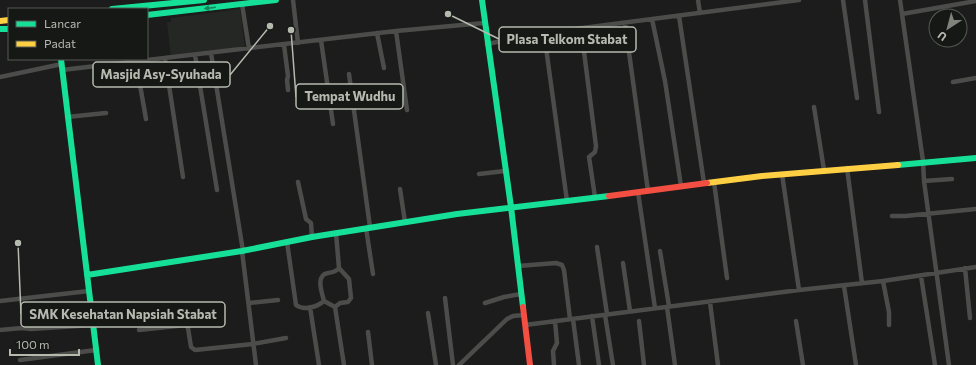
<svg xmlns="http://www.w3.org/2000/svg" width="976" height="365" viewBox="0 0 976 365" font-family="Commissioner,sans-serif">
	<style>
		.built { fill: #252725 }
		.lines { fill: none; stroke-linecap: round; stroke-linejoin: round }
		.street { stroke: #4c4d4b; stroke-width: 4.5 }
		.fast { stroke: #16e098; stroke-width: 6 }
		.slow { stroke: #ffcf43; stroke-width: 6 }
		.jam { stroke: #f24e42; stroke-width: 6 }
		.oneway { fill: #16865e }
		.leader { fill: none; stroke: #b5baaf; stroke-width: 1.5 }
		.callout-dot { fill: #b5baaf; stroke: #161816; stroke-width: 1.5 }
		.callout { fill: #161816; stroke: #b5baaf; stroke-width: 1.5 }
		.callout-label { font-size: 13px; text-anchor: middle; font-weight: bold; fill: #b5baaf }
	</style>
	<rect width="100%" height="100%" fill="#1b1c1b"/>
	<!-- built -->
	<path class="built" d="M 240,9 L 245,48 L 171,57 L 167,22 L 171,22 L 171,18 Z"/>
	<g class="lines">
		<!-- street -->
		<path class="street" d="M 293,0 L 298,43
			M 698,0 L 700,13
			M 843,0 L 857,98
			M 865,0 L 879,112
			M 900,0 L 923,161 L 924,181 L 949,365
			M 242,4 L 249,49
			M 902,14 L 976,1
			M 679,16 L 704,183
			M 652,19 L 665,81 L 681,186
			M 625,23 L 648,191
			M 581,28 L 596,146 L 595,152 L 589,157 L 595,197
			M 396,31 L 407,110
			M 377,33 L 384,68
			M 544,33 L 567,201
			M 321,40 L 333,124
			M 487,44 L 544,33 L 799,0
			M 284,45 L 288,76 L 287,80 L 288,90
			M 211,53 L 243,251
			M 195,55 L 217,190
			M 165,59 L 183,177
			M 136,62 L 146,119
			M 62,70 L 396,31 L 484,23
			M 349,74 L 370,227
			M 0,77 L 62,64
			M 953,82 L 976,78
			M 814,107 L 824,170
			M 67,117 L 106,113
			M 847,168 L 862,283
			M 479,174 L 505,171
			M 782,174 L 799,290
			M 924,181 L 952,179
			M 298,182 L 306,219 L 311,223 L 312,237
			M 714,182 L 727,278
			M 400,189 L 405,222
			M 638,192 L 655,308
			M 892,216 L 905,216 L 976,209
			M 366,228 L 373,274
			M 287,242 L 296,305 C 304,311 317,307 324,301 L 335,307 L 340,303 L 348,302 L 351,298 L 349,279 L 339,268 L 336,233
			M 597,247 L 607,314
			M 242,251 L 256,365
			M 660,251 L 669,306
			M 623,263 L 630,311
			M 518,266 L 556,263 L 562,265 L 564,270 L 570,319
			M 965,268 L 970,318
			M 921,276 L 935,365
			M 883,281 L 889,312 L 889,325
			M 844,286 L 856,365
			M 445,298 L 453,365
			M 0,301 L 89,291
			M 324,301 C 322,293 315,275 328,273 C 333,272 336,272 339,268
			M 710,302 L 718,365
			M 249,303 L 278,300
			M 485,303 L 504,297 L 521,294
			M 310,307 L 319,365
			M 335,307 L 344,365
			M 667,307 L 675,365
			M 428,313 L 436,365
			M 605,315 L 613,365
			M 592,316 L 599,365
			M 573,319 L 579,365
			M 639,321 L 644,365
			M 796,321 L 803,365
			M 525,325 L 799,290 L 883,281 L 976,267
			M 0,330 L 22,328 L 31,329 L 93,325
			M 139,330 L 186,325 L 188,328 L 191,347 L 195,350 L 253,344 L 286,338
			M 368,332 L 372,365
			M 20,360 L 96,350
			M 459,365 L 507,319 L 513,316 L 524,315
			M 554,365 L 553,351 L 557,343 L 555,321"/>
		<!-- fast -->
		<path class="fast" d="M 482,0 L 511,207 L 523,307
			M 112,9 L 204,0
			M 147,15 L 276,0
			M 0,29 L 9,29
			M 61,59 L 98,365
			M 898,165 L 976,158
			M 87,275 L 242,251 L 312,237 L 457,214 L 609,196"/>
		<!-- slow -->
		<path class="slow" d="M 0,21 L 9,20
			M 707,183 L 762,176 L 898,165"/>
		<!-- jam -->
		<path class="jam" d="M 609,196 L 707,183
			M 523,307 L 530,365"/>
	</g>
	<!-- one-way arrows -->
	<defs><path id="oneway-solid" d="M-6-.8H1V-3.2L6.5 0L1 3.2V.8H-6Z"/></defs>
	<use class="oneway" href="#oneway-solid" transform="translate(210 8) rotate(173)"/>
	<!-- callouts -->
	<path class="leader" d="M448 14L499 39M270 26L230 75M291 30L296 97M18 243L21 314"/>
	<g class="callout-dot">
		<circle cx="448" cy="14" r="4"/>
		<circle cx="270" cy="26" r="4"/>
		<circle cx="291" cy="30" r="4"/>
		<circle cx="18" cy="243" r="4"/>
	</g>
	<g class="callout">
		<rect x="499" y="27" width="137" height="25" rx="4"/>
		<rect x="93" y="62" width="137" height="25" rx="4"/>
		<rect x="296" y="84" width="107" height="25" rx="4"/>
		<rect x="21" y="302" width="204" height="25" rx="4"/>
	</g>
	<g class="callout-label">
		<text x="567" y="44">Plasa Telkom Stabat</text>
		<text x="161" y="79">Masjid Asy-Syuhada</text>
		<text x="350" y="101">Tempat Wudhu</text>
		<text x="123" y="319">SMK Kesehatan Napsiah Stabat</text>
	</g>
	<!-- legend -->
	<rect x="8" y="8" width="140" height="52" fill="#161816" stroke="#565953"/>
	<rect x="16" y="21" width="20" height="6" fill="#16e098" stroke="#565953"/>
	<text x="44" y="28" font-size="12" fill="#b5baaf">Lancar</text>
	<rect x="16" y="41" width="20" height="6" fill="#ffcf43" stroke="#565953"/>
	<text x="44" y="48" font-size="12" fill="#b5baaf">Padat</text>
	<!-- north arrow -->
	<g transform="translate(948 28) rotate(216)"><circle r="19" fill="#161816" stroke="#565953"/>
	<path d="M0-3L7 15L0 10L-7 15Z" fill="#7f837b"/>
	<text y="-6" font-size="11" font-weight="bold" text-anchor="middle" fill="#b5baaf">U</text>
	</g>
	<!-- scale -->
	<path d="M10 349v6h69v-6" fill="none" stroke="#b5baaf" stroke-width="2"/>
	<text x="16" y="349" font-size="12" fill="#b5baaf" stroke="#161816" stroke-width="3" paint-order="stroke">100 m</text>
</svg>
